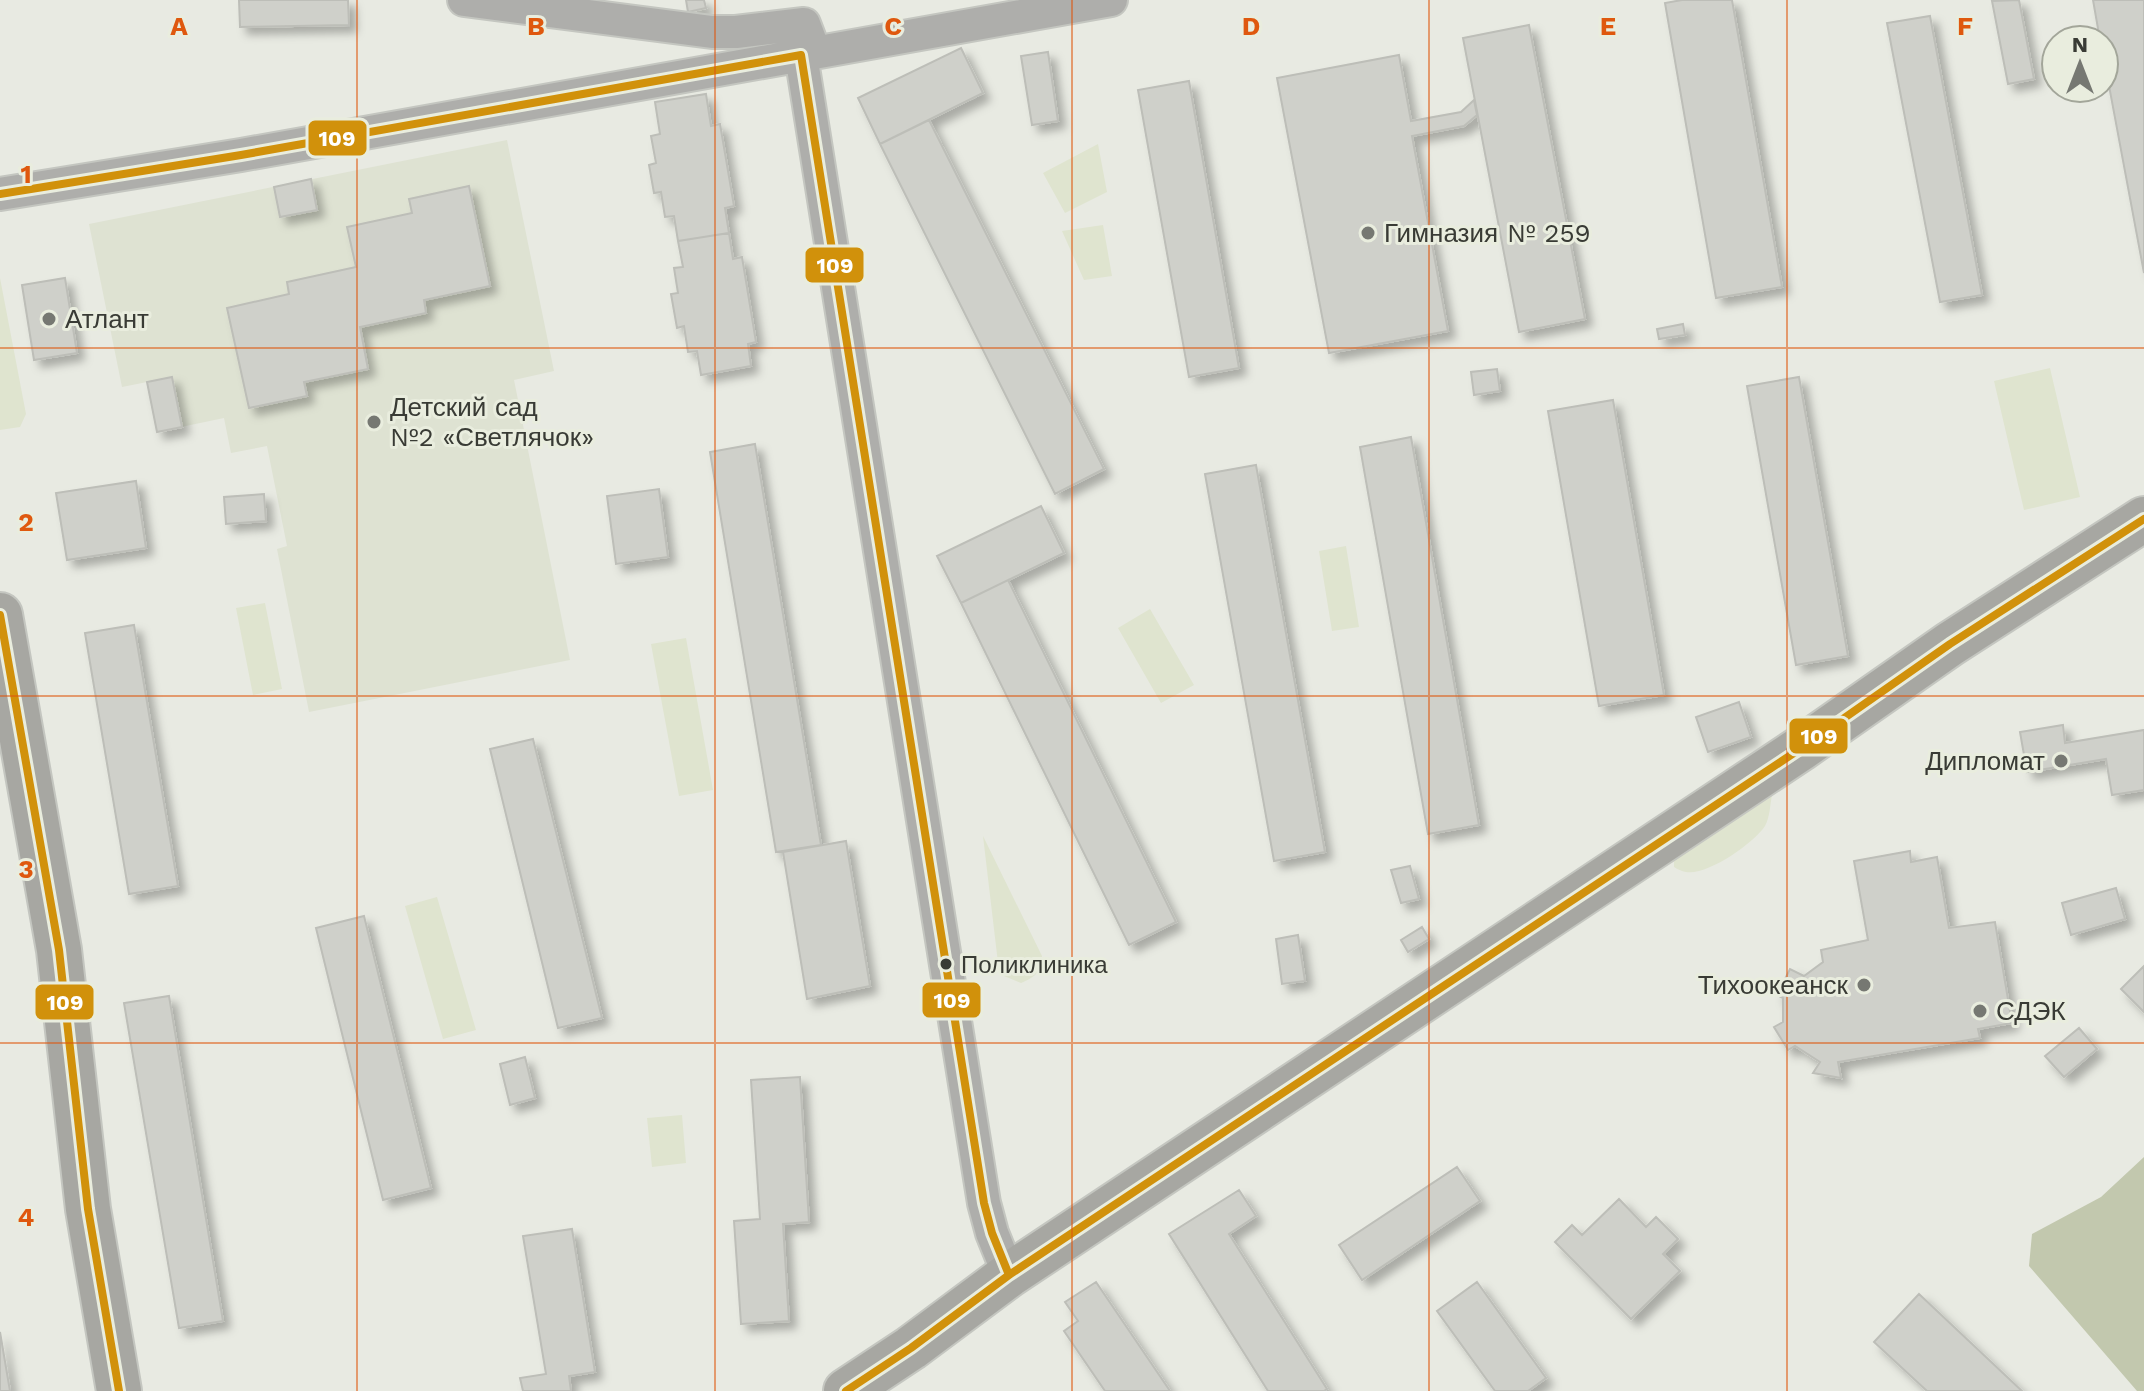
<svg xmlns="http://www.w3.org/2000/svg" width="2144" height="1391" viewBox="0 0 2144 1391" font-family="'Work Sans',sans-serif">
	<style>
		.built { fill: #dee2d2 }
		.green { fill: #dfe4cf }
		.forest { fill: #c2c8ae }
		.building { fill: #cfd0ca; stroke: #bdbeb8; stroke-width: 2; filter: url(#shadow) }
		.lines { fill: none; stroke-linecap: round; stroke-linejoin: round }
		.street-casing { stroke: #c4c6c0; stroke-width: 36 }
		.primary-casing { stroke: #c4c6c0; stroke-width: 48 }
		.street { stroke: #aeaeab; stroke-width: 32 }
		.primary { stroke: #a7a7a2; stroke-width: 44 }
		.bus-1-casing { stroke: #e9edde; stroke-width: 14 }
		.bus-1 { stroke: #d1910b; stroke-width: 8 }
		.grid { fill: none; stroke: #df580e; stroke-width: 2; stroke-opacity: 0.55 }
		.poi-dot { fill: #767872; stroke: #e9edde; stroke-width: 3 }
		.bus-dot { fill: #393b35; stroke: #e9edde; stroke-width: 3 }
		.labels { text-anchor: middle; stroke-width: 6; stroke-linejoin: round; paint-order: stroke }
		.bus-label { font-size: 24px; fill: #393b35; stroke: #e9edde; text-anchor: start }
		.poi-label { font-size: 26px; fill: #393b35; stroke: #e9edde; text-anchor: start }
		.grid-label { font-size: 26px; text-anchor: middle; font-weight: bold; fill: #df580e; stroke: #e9edde; stroke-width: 6; stroke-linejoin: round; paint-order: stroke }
		.line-badge { stroke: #e9edde; stroke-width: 3 }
		.badge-label { font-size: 22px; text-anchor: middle; font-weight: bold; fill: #fff }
	</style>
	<defs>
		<filter id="shadow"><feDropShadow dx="7" dy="7" stdDeviation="4" flood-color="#0004"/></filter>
	</defs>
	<rect width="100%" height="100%" fill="#e8eae2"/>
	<!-- built -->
	<path class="built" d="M 507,140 L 554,371 L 514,380 L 570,660 L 309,712 L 277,549 L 287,546 L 267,446 L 231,453 L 224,418 L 157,432 L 147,382 L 122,387 L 89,224 Z"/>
	<!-- green -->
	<path class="green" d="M 1098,144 L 1107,192 L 1065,213 L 1043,173 Z
		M 1103,225 L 1112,276 L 1084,280 L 1062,231 Z
		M 0,278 L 26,414 L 20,427 L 0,430 Z
		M 2050,368 L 2080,497 L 2024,510 L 1994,381 Z
		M 1346,546 L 1359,627 L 1332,631 L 1319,551 Z
		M 265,603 L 282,689 L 253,695 L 236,608 Z
		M 1150,609 L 1194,685 L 1161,703 L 1118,628 Z
		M 686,638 L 713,790 L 679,796 L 651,644 Z
		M 1764,791 L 1772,795 C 1770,805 1770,817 1765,826 C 1754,843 1707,876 1686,872 C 1684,872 1677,869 1674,867 L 1674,858 Z
		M 983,836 L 1042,956 C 1042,972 1035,977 1021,983 L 1004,976 L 998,963 Z
		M 437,897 L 476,1030 L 443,1039 L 405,906 Z
		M 682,1115 L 686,1163 L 652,1167 L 647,1118 Z"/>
	<!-- forest -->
	<path class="forest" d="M 2144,1157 L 2144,1391 L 2137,1391 L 2029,1266 L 2032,1234 L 2101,1197 Z"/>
	<!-- building -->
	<path class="building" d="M 239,0 L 348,0 L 349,25 L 240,27 Z
		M 686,0 L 704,0 L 706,8 L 688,12 Z
		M 1682,0 L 1732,0 L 1782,287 L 1716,298 L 1665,3 Z
		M 2019,0 L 2034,79 L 2008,84 L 1992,1 Z
		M 2093,0 L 2144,0 L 2144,273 L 2104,59 L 2104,40 L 2100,40 Z
		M 1930,16 L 1982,295 L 1940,302 L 1887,23 Z
		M 1529,25 L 1585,319 L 1519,332 L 1463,38 Z
		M 961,48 L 983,93 L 880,144 L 858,98 Z
		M 1048,52 L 1058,121 L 1032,125 L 1021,56 Z
		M 1399,55 L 1411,121 L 1461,112 L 1474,100 L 1477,115 L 1464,126 L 1412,136 L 1448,331 L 1329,353 L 1277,78 Z
		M 1189,81 L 1239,368 L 1189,377 L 1138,90 Z
		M 706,94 L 711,126 L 720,124 L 734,206 L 725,208 L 729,233 L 678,241 L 674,216 L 665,217 L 661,192 L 654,193 L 649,165 L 656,163 L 651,136 L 660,134 L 655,102 Z
		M 929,120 L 1104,469 L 1055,494 L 880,144 Z
		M 311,179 L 317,210 L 280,217 L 274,187 Z
		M 469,186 L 490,286 L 424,300 L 426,313 L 360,327 L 368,369 L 304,382 L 307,396 L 249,408 L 227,308 L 289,294 L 287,282 L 356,267 L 347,227 L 412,213 L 409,199 Z
		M 729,233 L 733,259 L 742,257 L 756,342 L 748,344 L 751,366 L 701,375 L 697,351 L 688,352 L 684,326 L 677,328 L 671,294 L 678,293 L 674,268 L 683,267 L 678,241 Z
		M 65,278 L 77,353 L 34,360 L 22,285 Z
		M 1683,324 L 1685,335 L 1659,339 L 1657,329 Z
		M 1497,369 L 1500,391 L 1474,395 L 1471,372 Z
		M 172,377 L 182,427 L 157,432 L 147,382 Z
		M 1799,377 L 1848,656 L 1796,665 L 1747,386 Z
		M 1613,400 L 1664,695 L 1599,706 L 1548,411 Z
		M 1411,437 L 1479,825 L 1428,834 L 1360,447 Z
		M 755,444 L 821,845 L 776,852 L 710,452 Z
		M 1256,465 L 1325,852 L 1274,861 L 1205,474 Z
		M 136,481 L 146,548 L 67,560 L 56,493 Z
		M 659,489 L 668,557 L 616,564 L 607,496 Z
		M 264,494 L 266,521 L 226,524 L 224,497 Z
		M 1041,506 L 1064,553 L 961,603 L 937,556 Z
		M 1008,580 L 1176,922 L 1129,945 L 961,603 Z
		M 134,625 L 178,886 L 129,894 L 85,633 Z
		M 1739,702 L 1751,737 L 1708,752 L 1696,717 Z
		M 2063,725 L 2065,743 L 2144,730 L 2144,790 L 2112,795 L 2106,759 L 2027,772 L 2020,732 Z
		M 533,739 L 602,1018 L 558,1028 L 490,749 Z
		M 846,841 L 870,986 L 807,999 L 783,852 Z
		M 1910,851 L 1911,862 L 1937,857 L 1949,928 L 1995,922 L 2012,1023 L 1978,1029 L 1980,1038 L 1838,1062 L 1841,1078 L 1813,1073 L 1820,1062 L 1795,1046 L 1788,1050 L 1774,1027 L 1783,1022 L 1783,998 L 1777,995 L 1790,969 L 1804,976 L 1823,962 L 1821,950 L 1868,940 L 1854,861 Z
		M 1410,866 L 1419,899 L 1401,903 L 1391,870 Z
		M 2116,888 L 2125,919 L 2071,935 L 2062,903 Z
		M 364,916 L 431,1188 L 383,1200 L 316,928 Z
		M 1422,927 L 1429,939 L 1408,952 L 1401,940 Z
		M 1298,935 L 1305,981 L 1282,984 L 1276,939 Z
		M 2144,966 L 2144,1012 L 2121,989 Z
		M 169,996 L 223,1321 L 179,1328 L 124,1003 Z
		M 2079,1028 L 2097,1049 L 2064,1077 L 2045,1056 Z
		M 525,1057 L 535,1098 L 510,1105 L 500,1064 Z
		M 800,1077 L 809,1222 L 783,1224 L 789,1321 L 741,1324 L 734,1221 L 760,1219 L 751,1080 Z
		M 1457,1167 L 1480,1201 L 1362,1280 L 1339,1245 Z
		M 1239,1190 L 1256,1216 L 1229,1234 L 1327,1389 L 1324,1391 L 1268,1391 L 1169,1234 Z
		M 1619,1199 L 1646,1227 L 1656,1217 L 1678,1239 L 1663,1254 L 1680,1271 L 1631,1319 L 1555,1242 L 1572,1225 L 1582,1235 Z
		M 572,1229 L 595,1372 L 569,1376 L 571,1391 L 523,1391 L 520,1378 L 546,1374 L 523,1236 Z
		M 1096,1282 L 1170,1391 L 1105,1391 L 1064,1331 L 1078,1321 L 1065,1302 Z
		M 1477,1282 L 1546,1378 L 1528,1391 L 1495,1391 L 1437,1311 Z
		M 1919,1294 L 2022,1391 L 1927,1391 L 1874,1342 Z
		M 0,1332 L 10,1391 L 0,1391 Z"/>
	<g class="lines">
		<defs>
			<path id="street" d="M 464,0 L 712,32 L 736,32 L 804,24 L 815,53
				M 801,55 L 984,1203 L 992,1233 L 1009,1275
				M 0,194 L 241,155 L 1111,0"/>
			<path id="primary" d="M 0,615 L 59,950 L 88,1209 L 119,1391
				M 846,1391 L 911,1348 L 1009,1275 L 1800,749 L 1950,644 L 2144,519"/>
		</defs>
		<!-- street casing -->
		<use href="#street" class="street-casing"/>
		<!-- primary casing -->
		<use href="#primary" class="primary-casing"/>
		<!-- street -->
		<use href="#street" class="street"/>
		<!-- primary -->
		<use href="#primary" class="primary"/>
		<defs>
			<path id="bus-1" d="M 0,194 L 241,155 L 801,55 L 984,1203 L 992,1233 L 1009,1275
				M 0,615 L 59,950 L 88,1209 L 119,1391
				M 846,1391 L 911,1348 L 1009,1275 L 1800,749 L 1950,644 L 2144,519"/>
		</defs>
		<!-- bus-1 casing -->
		<use href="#bus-1" class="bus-1-casing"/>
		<!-- bus-1 -->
		<use href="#bus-1" class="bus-1"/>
	</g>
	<!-- grid -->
	<path class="grid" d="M 357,0 L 357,1391M 715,0 L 715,1391M 1072,0 L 1072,1391M 1429,0 L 1429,1391M 1787,0 L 1787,1391M 0,348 L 2144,348M 0,696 L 2144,696M 0,1043 L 2144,1043"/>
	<!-- markers -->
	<g class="poi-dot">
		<circle cx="1368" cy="233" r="8"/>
		<circle cx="49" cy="319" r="8"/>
		<circle cx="374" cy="422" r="8"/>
		<circle cx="2061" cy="761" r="8"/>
		<circle cx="1864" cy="985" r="8"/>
		<circle cx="1980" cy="1011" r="8"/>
	</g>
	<circle class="bus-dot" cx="946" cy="964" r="7"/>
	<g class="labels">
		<!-- bus labels -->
		<g class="bus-label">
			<text x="961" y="973">Поликлиника</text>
		</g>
		<!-- poi labels -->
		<g class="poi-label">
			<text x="1384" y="242">Гимназия № 259</text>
			<text x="65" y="328">Атлант</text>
			<text x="390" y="416">Детский сад<tspan x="390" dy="30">№2 «Светлячок»</tspan></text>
			<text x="2045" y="770" text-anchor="end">Дипломат</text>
			<text x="1848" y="994" text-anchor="end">Тихоокеанск</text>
			<text x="1996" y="1020">СДЭК</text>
		</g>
	</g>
	<g class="grid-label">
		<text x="179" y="35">A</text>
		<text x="536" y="35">B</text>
		<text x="893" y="35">C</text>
		<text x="1251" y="35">D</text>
		<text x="1608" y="35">E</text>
		<text x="1965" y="35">F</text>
		<text x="26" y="183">1</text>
		<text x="26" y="531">2</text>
		<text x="26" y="878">3</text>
		<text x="26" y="1226">4</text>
	</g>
	<g class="line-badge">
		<rect x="307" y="119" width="61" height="38" rx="8" fill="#d1910b"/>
		<rect x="804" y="246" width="61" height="38" rx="8" fill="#d1910b"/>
		<rect x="1788" y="717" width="61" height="38" rx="8" fill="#d1910b"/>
		<rect x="921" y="981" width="61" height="38" rx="8" fill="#d1910b"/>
		<rect x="34" y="983" width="61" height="38" rx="8" fill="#d1910b"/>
	</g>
	<g class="badge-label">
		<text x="337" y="146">109</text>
		<text x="835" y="273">109</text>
		<text x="1819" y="744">109</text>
		<text x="952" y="1008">109</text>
		<text x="65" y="1010">109</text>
	</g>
	<!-- north arrow -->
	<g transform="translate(2080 64)"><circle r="38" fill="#e9edde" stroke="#a3a69a" stroke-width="2"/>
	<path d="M0-6L14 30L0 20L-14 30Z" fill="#767872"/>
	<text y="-12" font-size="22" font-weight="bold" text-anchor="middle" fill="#393b35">N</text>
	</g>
</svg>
